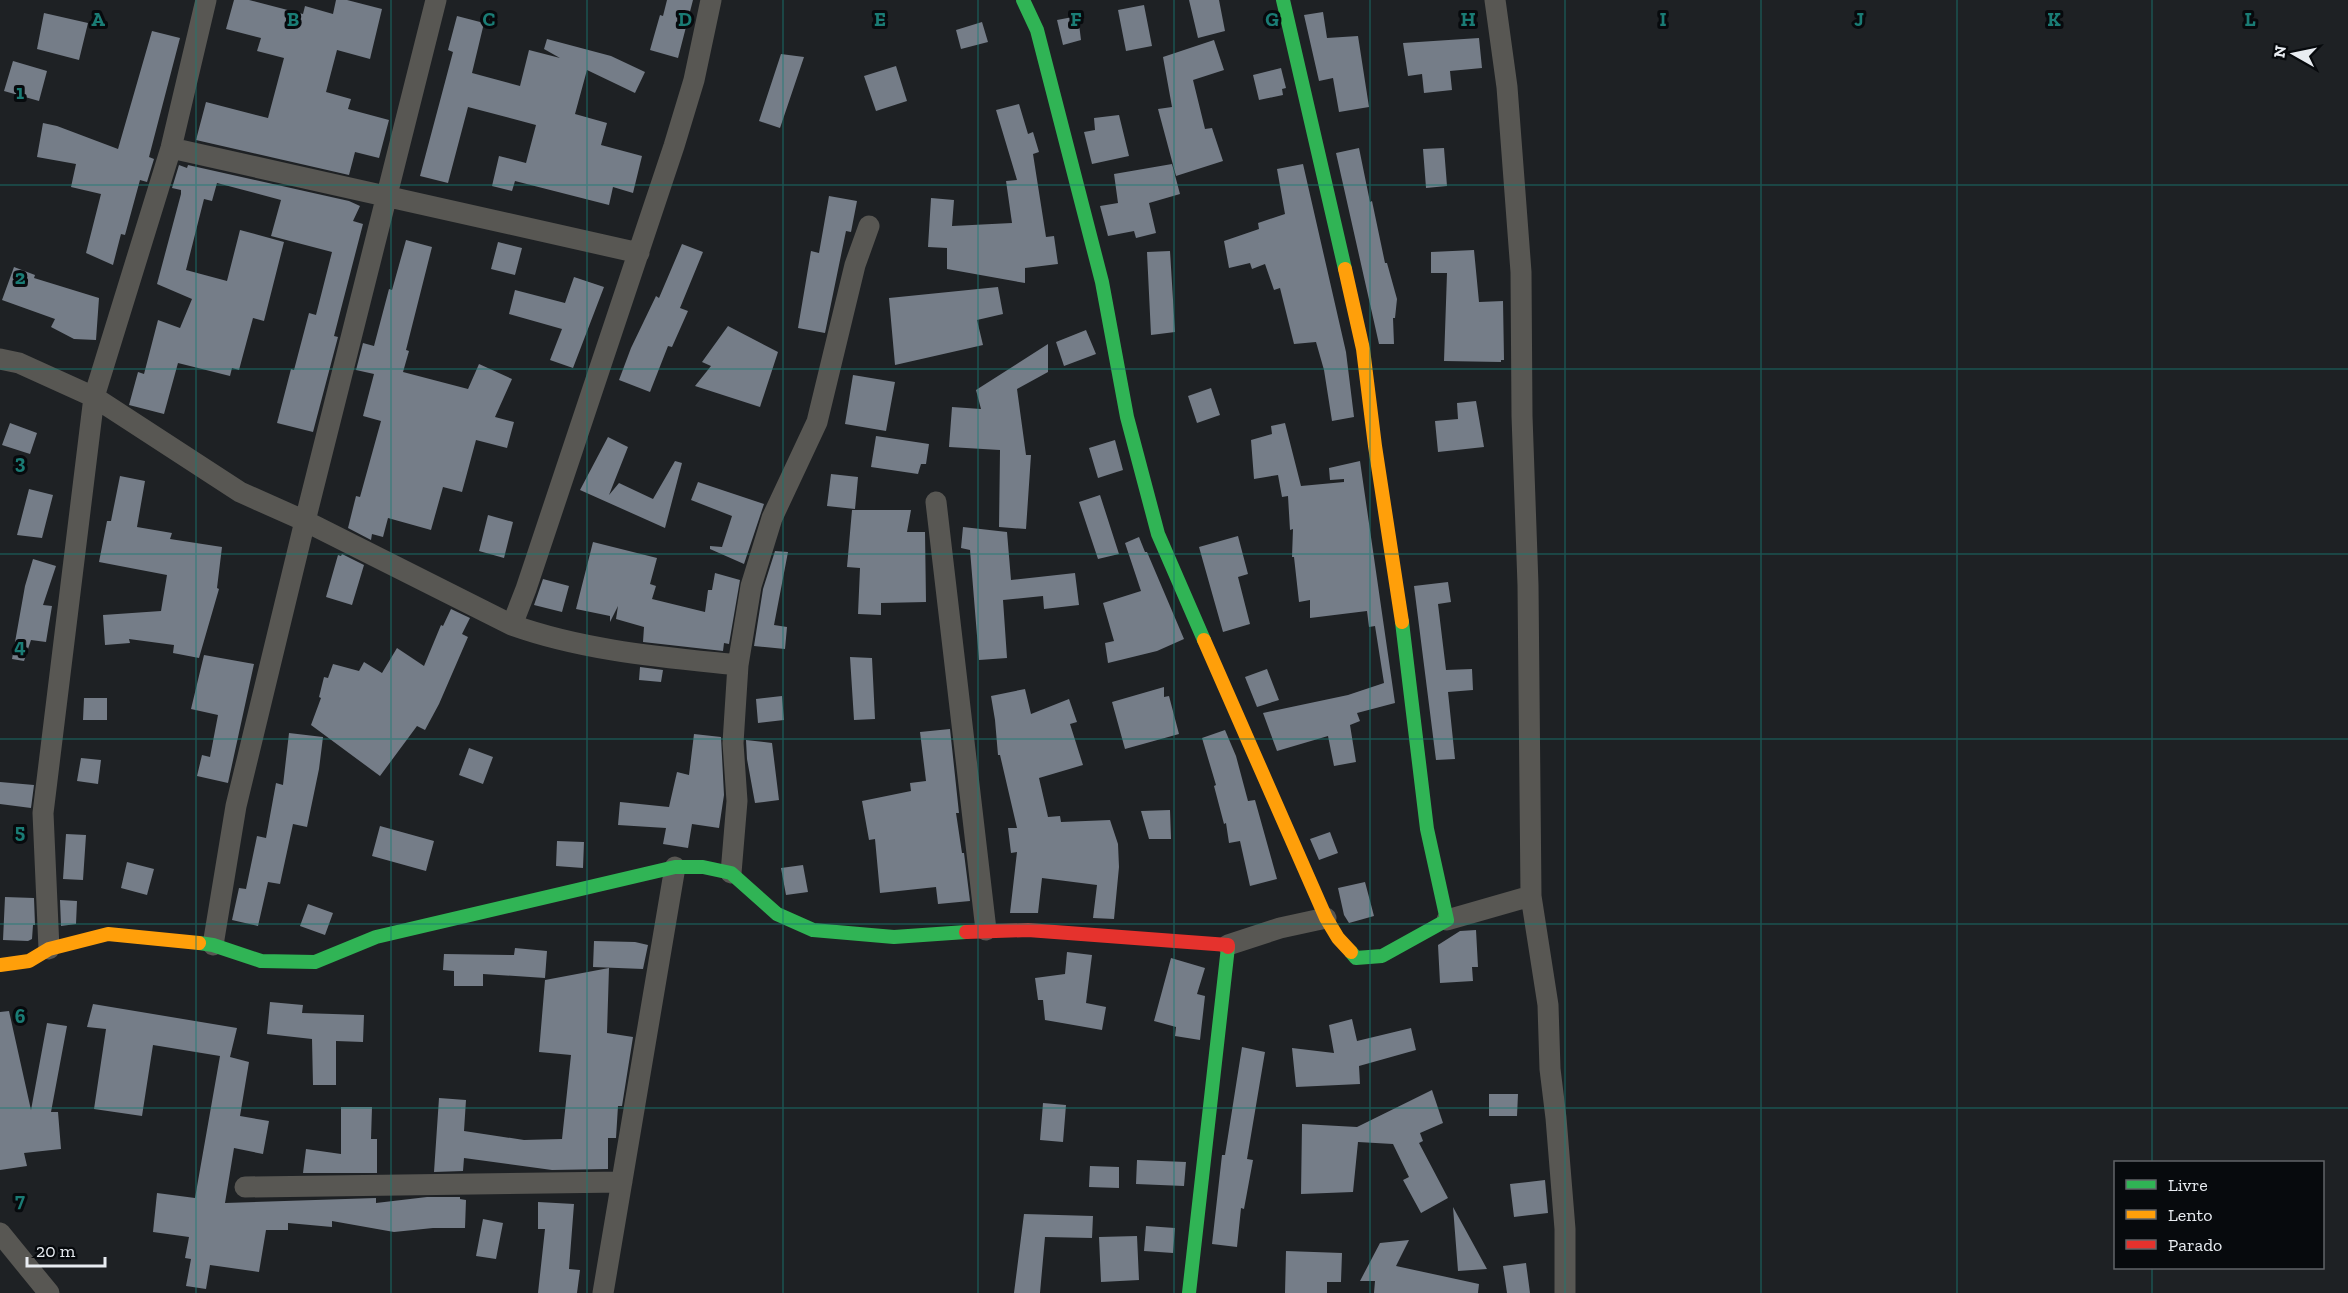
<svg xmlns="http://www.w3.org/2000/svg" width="2348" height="1293" viewBox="0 0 2348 1293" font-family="'Zilla Slab',serif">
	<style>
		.building { fill: #757d88 }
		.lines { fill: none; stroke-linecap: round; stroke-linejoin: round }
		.street { stroke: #585753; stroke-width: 21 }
		.fast { stroke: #30b455; stroke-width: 14 }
		.slow { stroke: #ff9f0a; stroke-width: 14 }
		.jam { stroke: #e5322d; stroke-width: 14 }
		.grid { fill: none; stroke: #1a7c75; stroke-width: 1.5; stroke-opacity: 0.55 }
		.grid-label { font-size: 20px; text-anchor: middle; font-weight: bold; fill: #1a7c75; stroke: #070a0d; stroke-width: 6; stroke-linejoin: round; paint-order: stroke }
	</style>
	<rect width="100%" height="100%" fill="#1e2124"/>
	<!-- building -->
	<path class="building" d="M 234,0 L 249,0 L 303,14 L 305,6 L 333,14 L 336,0 L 347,0 L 382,9 L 370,59 L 337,50 L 326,92 L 351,99 L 348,109 L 389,120 L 379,158 L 355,152 L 349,175 L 196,140 L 206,102 L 268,118 L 284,58 L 257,51 L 261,38 L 226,29 Z
		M 667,0 L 693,0 L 678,58 L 650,50 L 660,15 L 663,16 Z
		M 1189,0 L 1219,0 L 1225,31 L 1198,38 Z
		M 1144,5 L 1152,46 L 1126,51 L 1118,10 Z
		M 1323,12 L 1327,38 L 1358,36 L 1369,107 L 1339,112 L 1333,78 L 1319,81 L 1304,15 Z
		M 44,13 L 88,23 L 79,60 L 37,49 Z
		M 457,16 L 484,23 L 472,73 L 520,86 L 529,50 L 560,58 L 544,49 L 547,39 L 611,56 L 645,72 L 635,93 L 587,70 L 575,114 L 607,123 L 601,145 L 642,156 L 633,193 L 613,187 L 609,205 L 515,181 L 512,191 L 492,186 L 499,156 L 526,163 L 536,125 L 468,107 L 448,183 L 420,176 L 453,52 L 448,50 Z
		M 1078,16 L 1081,40 L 1063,45 L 1057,20 Z
		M 982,22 L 988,42 L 961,49 L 956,30 Z
		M 152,31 L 180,38 L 149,157 L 154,159 L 147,182 L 140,180 L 125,235 L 121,234 L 113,265 L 86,253 L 101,194 L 71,187 L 76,164 L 37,157 L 43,123 L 57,126 L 118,149 Z
		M 1479,38 L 1482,68 L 1450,71 L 1452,90 L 1424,93 L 1422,74 L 1408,76 L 1403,43 Z
		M 1214,40 L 1224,70 L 1193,80 L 1205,129 L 1212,128 L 1223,161 L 1176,176 L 1158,109 L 1172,107 L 1163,57 Z
		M 781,54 L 804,57 L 780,128 L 759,121 Z
		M 13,61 L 47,71 L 39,101 L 4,91 Z
		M 896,66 L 907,101 L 876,111 L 864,76 Z
		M 1281,68 L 1286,88 L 1282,89 L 1283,95 L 1259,100 L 1253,75 Z
		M 1019,104 L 1028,134 L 1033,132 L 1039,152 L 1033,154 L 1046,237 L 1054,236 L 1058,264 L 1025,268 L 1025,283 L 947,269 L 947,248 L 928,247 L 931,198 L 954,200 L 952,226 L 1012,223 L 1006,181 L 1017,180 L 996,110 Z
		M 1119,115 L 1129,156 L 1092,164 L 1084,132 L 1095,130 L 1094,118 Z
		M 1359,148 L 1370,202 L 1372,201 L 1385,263 L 1387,263 L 1397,299 L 1395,318 L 1393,318 L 1394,344 L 1379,344 L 1336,153 Z
		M 1444,148 L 1447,186 L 1426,188 L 1423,149 Z
		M 1172,164 L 1180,194 L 1149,203 L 1156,233 L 1136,238 L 1134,231 L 1108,236 L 1100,206 L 1118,203 L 1114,174 Z
		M 1303,164 L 1346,352 L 1354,417 L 1332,421 L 1324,370 L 1316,342 L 1294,344 L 1280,288 L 1274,290 L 1265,264 L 1252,269 L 1250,263 L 1229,268 L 1224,241 L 1259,229 L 1258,223 L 1285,214 L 1277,169 Z
		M 179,165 L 187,168 L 188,165 L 349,201 L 360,206 L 353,221 L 363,224 L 334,336 L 338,337 L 313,432 L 277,423 L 291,369 L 294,370 L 309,313 L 316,315 L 332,252 L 271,236 L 281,200 L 217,183 L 212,201 L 204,199 L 186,270 L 227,281 L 240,230 L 284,242 L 264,321 L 253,318 L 239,370 L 232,368 L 230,376 L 178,363 L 164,414 L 129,405 L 138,372 L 144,374 L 158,320 L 180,328 L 192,299 L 157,284 L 181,194 L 181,190 L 172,188 Z
		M 829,196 L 857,201 L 851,232 L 846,231 L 825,333 L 798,328 L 811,251 L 819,253 Z
		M 406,240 L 432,247 L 406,350 L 409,351 L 403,372 L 468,389 L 479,364 L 512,379 L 495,417 L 514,422 L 507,448 L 476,440 L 462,492 L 443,487 L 431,530 L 388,518 L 383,537 L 372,534 L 371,540 L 348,528 L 356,496 L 360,497 L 381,421 L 363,416 L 374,374 L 356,370 L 363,343 L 374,346 L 389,289 L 392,290 Z
		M 498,242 L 522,248 L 515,275 L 491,269 Z
		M 682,244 L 703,252 L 680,308 L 688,311 L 672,347 L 668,346 L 650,392 L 619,380 L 631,348 L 656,296 L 659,298 Z
		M 1474,250 L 1479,302 L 1503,301 L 1504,360 L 1501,360 L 1501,362 L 1444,361 L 1447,273 L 1431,273 L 1431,252 Z
		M 1170,251 L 1175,332 L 1151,335 L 1147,252 Z
		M 14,267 L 35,275 L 34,278 L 99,298 L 96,340 L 74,339 L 51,327 L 55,319 L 2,300 Z
		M 574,277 L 604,287 L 573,368 L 550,360 L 562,329 L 509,314 L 515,290 L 565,303 Z
		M 998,287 L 1003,314 L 977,320 L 983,345 L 895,365 L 889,298 Z
		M 728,326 L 778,352 L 760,407 L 695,386 L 711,366 L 702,362 Z
		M 1086,330 L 1096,354 L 1064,366 L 1056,342 Z
		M 1048,344 L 1048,372 L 1017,389 L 1026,455 L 1031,455 L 1026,529 L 999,527 L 1000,450 L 949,447 L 952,407 L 981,409 L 976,390 Z
		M 853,375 L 895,382 L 886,431 L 845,424 Z
		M 1211,388 L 1220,415 L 1197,423 L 1188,396 Z
		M 1476,401 L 1484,447 L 1438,452 L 1435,421 L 1458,419 L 1457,403 Z
		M 10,423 L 37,433 L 30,454 L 2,445 Z
		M 1285,423 L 1301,486 L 1344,482 L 1344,479 L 1330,480 L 1329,468 L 1360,461 L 1395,703 L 1357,713 L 1360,721 L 1350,725 L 1356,762 L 1334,766 L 1328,736 L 1277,751 L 1263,713 L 1348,695 L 1384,683 L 1375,626 L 1369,627 L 1367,611 L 1310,618 L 1310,600 L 1299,602 L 1294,557 L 1292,557 L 1293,529 L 1290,530 L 1288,496 L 1282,497 L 1278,475 L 1254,479 L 1251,440 L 1272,434 L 1271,426 Z
		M 876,436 L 929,444 L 926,464 L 921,464 L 918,474 L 871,467 Z
		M 608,437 L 628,447 L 609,495 L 619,483 L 653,499 L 675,461 L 682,463 L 665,528 L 580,490 Z
		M 1115,440 L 1123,470 L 1098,478 L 1089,448 Z
		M 831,474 L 858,477 L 855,509 L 827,506 Z
		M 120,476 L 145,481 L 137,527 L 172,533 L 170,539 L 222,547 L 217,588 L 219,589 L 199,658 L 173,653 L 174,645 L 129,639 L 130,643 L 105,645 L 103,615 L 161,611 L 167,575 L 99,562 L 107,521 L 111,521 Z
		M 698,482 L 764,504 L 744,564 L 710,549 L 710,546 L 722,547 L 732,516 L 691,500 Z
		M 29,489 L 53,495 L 42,538 L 17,535 Z
		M 1100,495 L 1119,554 L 1098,559 L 1079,502 Z
		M 852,510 L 911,510 L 907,532 L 925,532 L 926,602 L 881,603 L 881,615 L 858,614 L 860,568 L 847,567 Z
		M 488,515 L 513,522 L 504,558 L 479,551 Z
		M 963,527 L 1007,532 L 1011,580 L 1075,573 L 1079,605 L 1044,609 L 1043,596 L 1003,600 L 1007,658 L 979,660 L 970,550 L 961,548 Z
		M 1238,536 L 1248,574 L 1238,577 L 1250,624 L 1223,632 L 1199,547 Z
		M 1139,537 L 1145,552 L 1147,552 L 1184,639 L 1157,651 L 1108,663 L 1105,643 L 1114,641 L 1103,603 L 1141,591 L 1125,543 Z
		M 593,542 L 657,558 L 650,584 L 656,586 L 652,599 L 705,612 L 708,590 L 712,590 L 715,573 L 740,580 L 729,644 L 724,643 L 723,651 L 643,642 L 644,627 L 616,619 L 618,606 L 610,622 L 610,616 L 576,609 Z
		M 775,551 L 788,552 L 774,625 L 787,627 L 785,649 L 754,646 L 763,589 Z
		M 342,554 L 364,565 L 352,605 L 326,597 L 338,555 L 341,556 Z
		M 33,559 L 56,566 L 43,605 L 52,606 L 46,642 L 31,640 L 24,661 L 12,659 L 25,586 Z
		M 543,579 L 569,586 L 562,612 L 534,605 Z
		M 1448,582 L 1451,602 L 1438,604 L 1446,670 L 1472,669 L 1473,690 L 1448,692 L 1455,759 L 1436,760 L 1414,586 Z
		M 451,609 L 470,618 L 462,634 L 468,637 L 439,704 L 425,730 L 417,726 L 380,776 L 311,725 L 321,698 L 319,697 L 324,677 L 328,678 L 333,664 L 359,671 L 364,662 L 382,673 L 397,648 L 424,666 L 441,625 L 443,626 Z
		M 204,655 L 254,664 L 228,783 L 197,776 L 202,755 L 210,757 L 218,715 L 191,709 Z
		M 850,657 L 872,658 L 875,719 L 854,720 Z
		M 640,667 L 663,670 L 661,682 L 639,680 Z
		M 1267,669 L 1279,700 L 1257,707 L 1245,677 Z
		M 1164,687 L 1164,697 L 1169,696 L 1179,734 L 1125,749 L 1112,702 Z
		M 1025,689 L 1031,714 L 1069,699 L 1077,722 L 1070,724 L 1083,765 L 1039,778 L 1048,817 L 1060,816 L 1061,822 L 1110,820 L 1118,844 L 1119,867 L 1114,919 L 1093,918 L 1097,885 L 1042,878 L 1038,913 L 1010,913 L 1017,852 L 1011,853 L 1008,828 L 1017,828 L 1000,755 L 998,755 L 995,720 L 991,696 Z
		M 782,696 L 784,720 L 758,723 L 756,699 Z
		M 84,698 L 107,698 L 107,720 L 83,720 Z
		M 950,729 L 959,813 L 956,813 L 962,853 L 964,853 L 970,901 L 938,904 L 936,887 L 880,893 L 875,839 L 869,840 L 862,801 L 911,791 L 910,783 L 926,781 L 920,732 Z
		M 1225,730 L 1236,756 L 1248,801 L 1255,800 L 1277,879 L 1250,886 L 1240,841 L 1229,843 L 1226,823 L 1224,824 L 1214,786 L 1216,785 L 1202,738 Z
		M 289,733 L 323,737 L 319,769 L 307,827 L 293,824 L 280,884 L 268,882 L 258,926 L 232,920 L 239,888 L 246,889 L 257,836 L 266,838 L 276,783 L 283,785 Z
		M 694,734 L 721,737 L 724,795 L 719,828 L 692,824 L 688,848 L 663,844 L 666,828 L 618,825 L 620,802 L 669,807 L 677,772 L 689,775 Z
		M 746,740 L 772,743 L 779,800 L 755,803 L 747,759 Z
		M 469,748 L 493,757 L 483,784 L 459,775 Z
		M 81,758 L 101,760 L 98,784 L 77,781 Z
		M 0,782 L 34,785 L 31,808 L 0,804 Z
		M 1170,810 L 1171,839 L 1149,839 L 1141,811 Z
		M 380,826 L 434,841 L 426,871 L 372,856 Z
		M 1330,832 L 1338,853 L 1319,860 L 1310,839 Z
		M 66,834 L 86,835 L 83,880 L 63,879 Z
		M 557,841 L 584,842 L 583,868 L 556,866 Z
		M 127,862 L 154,869 L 147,895 L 121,888 Z
		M 803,865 L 808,892 L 786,895 L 781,868 Z
		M 1365,882 L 1374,916 L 1349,923 L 1344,915 L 1338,888 Z
		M 5,897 L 34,898 L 35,925 L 33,925 L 32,939 L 28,941 L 3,940 Z
		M 60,900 L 77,901 L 76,924 L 61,926 Z
		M 308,904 L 333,913 L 325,935 L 300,926 Z
		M 1476,930 L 1478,967 L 1472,967 L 1473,981 L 1440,983 L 1438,945 L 1460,931 Z
		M 594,941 L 635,942 L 648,945 L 643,969 L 593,967 Z
		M 515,948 L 547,951 L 545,978 L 483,974 L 483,986 L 454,986 L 454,971 L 443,970 L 444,954 L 514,955 Z
		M 1067,952 L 1092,955 L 1086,1003 L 1106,1007 L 1102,1030 L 1045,1020 L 1043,1000 L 1038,1000 L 1035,978 L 1065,974 Z
		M 1171,958 L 1205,968 L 1197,994 L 1205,996 L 1200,1040 L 1175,1036 L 1176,1027 L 1154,1021 Z
		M 609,968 L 607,1033 L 633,1037 L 622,1106 L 618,1106 L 616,1138 L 608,1138 L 608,1169 L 552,1170 L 464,1158 L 463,1171 L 434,1172 L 439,1098 L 466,1100 L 464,1131 L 524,1140 L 562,1139 L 571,1055 L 539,1052 L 545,980 Z
		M 270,1002 L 303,1005 L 302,1013 L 364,1015 L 363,1042 L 336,1041 L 336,1085 L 313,1085 L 312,1039 L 267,1034 Z
		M 93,1004 L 237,1028 L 230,1057 L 249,1062 L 240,1116 L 269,1121 L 263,1154 L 234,1148 L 225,1203 L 376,1198 L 376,1203 L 427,1197 L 460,1197 L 460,1199 L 466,1200 L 465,1228 L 433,1228 L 394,1232 L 332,1221 L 332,1227 L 288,1223 L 288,1230 L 266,1230 L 259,1272 L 210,1265 L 206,1289 L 186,1286 L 191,1259 L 185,1258 L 189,1237 L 153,1232 L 157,1193 L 195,1198 L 220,1056 L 153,1045 L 142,1116 L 94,1109 L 106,1029 L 87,1027 Z
		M 9,1011 L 31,1110 L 47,1023 L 67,1026 L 51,1112 L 58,1112 L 61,1149 L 24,1153 L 27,1166 L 0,1170 L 0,1012 Z
		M 1352,1019 L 1357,1041 L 1411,1028 L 1416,1050 L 1359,1066 L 1360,1084 L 1296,1087 L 1292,1048 L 1334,1053 L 1329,1025 Z
		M 1242,1047 L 1265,1052 L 1247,1159 L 1253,1160 L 1244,1209 L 1241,1208 L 1237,1247 L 1212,1244 L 1222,1155 L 1225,1155 Z
		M 1432,1090 L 1443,1123 L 1420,1133 L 1423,1141 L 1419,1143 L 1448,1198 L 1421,1213 L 1403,1180 L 1409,1177 L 1393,1144 L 1358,1142 L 1353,1192 L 1301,1194 L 1302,1124 L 1357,1127 Z
		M 1489,1094 L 1518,1094 L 1517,1116 L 1489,1116 Z
		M 1043,1103 L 1066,1105 L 1063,1142 L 1040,1140 Z
		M 341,1107 L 372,1107 L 371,1139 L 377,1139 L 377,1173 L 303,1173 L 306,1149 L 341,1154 Z
		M 1137,1160 L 1186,1162 L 1184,1186 L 1136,1184 Z
		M 1090,1166 L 1119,1167 L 1119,1188 L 1089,1187 Z
		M 1545,1180 L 1548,1213 L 1514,1217 L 1510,1184 Z
		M 538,1202 L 574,1204 L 569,1269 L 580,1270 L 577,1293 L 538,1293 L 545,1229 L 538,1229 Z
		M 1453,1207 L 1487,1269 L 1458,1271 Z
		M 1024,1214 L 1093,1216 L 1092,1238 L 1045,1237 L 1040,1293 L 1014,1293 Z
		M 483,1219 L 503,1223 L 496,1259 L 476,1256 Z
		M 1146,1226 L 1175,1228 L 1173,1253 L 1144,1251 Z
		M 1137,1236 L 1139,1280 L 1101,1282 L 1099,1237 Z
		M 1409,1240 L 1396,1266 L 1479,1284 L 1478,1293 L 1374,1293 L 1375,1281 L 1360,1281 L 1380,1243 Z
		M 1286,1251 L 1342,1253 L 1341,1282 L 1327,1282 L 1327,1293 L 1285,1293 Z
		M 1526,1263 L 1530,1293 L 1507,1293 L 1503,1266 Z"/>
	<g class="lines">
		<!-- street -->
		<path class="street" d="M 1495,0 L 1507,87 L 1521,272 L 1522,416 L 1528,585 L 1531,896 L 1548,1005 L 1550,1069 L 1556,1118 L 1565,1229 L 1565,1293
			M 171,148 L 639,253
			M 0,359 L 19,363 L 94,397 L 240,492 L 305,521 L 512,625 C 585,651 662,657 738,665
			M 936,502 L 986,930
			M 512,625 L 526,589 L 674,146 L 694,80 L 711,0
			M 731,873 L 737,801 L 733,743 L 738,665 L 751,586 L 772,518 L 817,422 L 855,265 L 869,226
			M 1447,920 L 1531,896
			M 213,945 L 236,806 L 305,521 L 436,0
			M 1228,945 L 1280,928 L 1326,918
			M 49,949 L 43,813 L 94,397 L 171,148 L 206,0
			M 245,1187 L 622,1182
			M 0,1233 L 49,1293
			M 603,1293 L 675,867"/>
		<!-- fast -->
		<path class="fast" d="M 1023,0 L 1037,30 L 1102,282 L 1127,417 L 1158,534 L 1204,640
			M 1283,0 L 1345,269
			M 199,943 L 213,945 L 261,961 L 315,962 L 376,937 L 675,867 L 703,867 L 731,873 L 777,914 L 813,930 L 894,937 L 966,932
			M 1351,952 L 1356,958 L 1382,956 L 1447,920 L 1427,829 L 1402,622
			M 1189,1293 L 1228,947"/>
		<!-- slow -->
		<path class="slow" d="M 1345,269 L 1363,349 L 1375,446 L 1402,622
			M 1204,640 L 1326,918 L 1338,938 L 1351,952
			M 0,965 L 29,961 L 49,949 L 108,934 L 199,943"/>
		<!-- jam -->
		<path class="jam" d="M 966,932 L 1028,930 L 1228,945 L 1228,947"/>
	</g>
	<!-- grid -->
	<path class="grid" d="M 196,0 L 196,1293M 391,0 L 391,1293M 587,0 L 587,1293M 783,0 L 783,1293M 978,0 L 978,1293M 1174,0 L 1174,1293M 1370,0 L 1370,1293M 1565,0 L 1565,1293M 1761,0 L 1761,1293M 1957,0 L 1957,1293M 2152,0 L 2152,1162M 0,185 L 2348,185M 0,369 L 2348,369M 0,554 L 2348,554M 0,739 L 2348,739M 0,924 L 2348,924M 0,1108 L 2348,1108M 2152,1268 L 2152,1293"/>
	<g class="grid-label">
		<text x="98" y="26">A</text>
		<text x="293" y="26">B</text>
		<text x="489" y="26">C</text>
		<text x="685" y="26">D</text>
		<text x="880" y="26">E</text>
		<text x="1076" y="26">F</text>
		<text x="1272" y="26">G</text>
		<text x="1468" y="26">H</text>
		<text x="1663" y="26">I</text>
		<text x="1859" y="26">J</text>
		<text x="2054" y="26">K</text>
		<text x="2250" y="26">L</text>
		<text x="20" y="99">1</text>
		<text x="20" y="284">2</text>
		<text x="20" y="469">3</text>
		<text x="20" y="653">4</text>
		<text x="20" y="838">5</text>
		<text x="20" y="1023">6</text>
		<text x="20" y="1207">7</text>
	</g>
	<!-- legend -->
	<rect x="2114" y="1161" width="210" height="108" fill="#070a0d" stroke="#616468" stroke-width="1.5"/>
	<rect x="2126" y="1180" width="30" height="9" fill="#30b455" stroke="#616468" stroke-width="1.5"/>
	<text x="2168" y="1191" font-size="18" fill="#e8ecf1">Livre</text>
	<rect x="2126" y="1210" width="30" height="9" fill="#ff9f0a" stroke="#616468" stroke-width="1.5"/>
	<text x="2168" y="1221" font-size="18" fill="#e8ecf1">Lento</text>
	<rect x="2126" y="1240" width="30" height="9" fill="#e5322d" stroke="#616468" stroke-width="1.5"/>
	<text x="2168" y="1251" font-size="18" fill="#e8ecf1">Parado</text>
	<!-- north arrow -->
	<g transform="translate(2294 54) rotate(279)" stroke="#070a0d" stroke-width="4.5" paint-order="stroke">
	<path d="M0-4.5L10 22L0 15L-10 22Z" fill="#e8ecf1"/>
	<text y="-9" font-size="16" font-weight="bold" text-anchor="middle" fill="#e8ecf1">N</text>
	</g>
	<!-- scale -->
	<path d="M27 1257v9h78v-9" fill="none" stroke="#e8ecf1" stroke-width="3"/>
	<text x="36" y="1257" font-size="18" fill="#e8ecf1" stroke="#070a0d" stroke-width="4.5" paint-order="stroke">20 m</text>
</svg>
